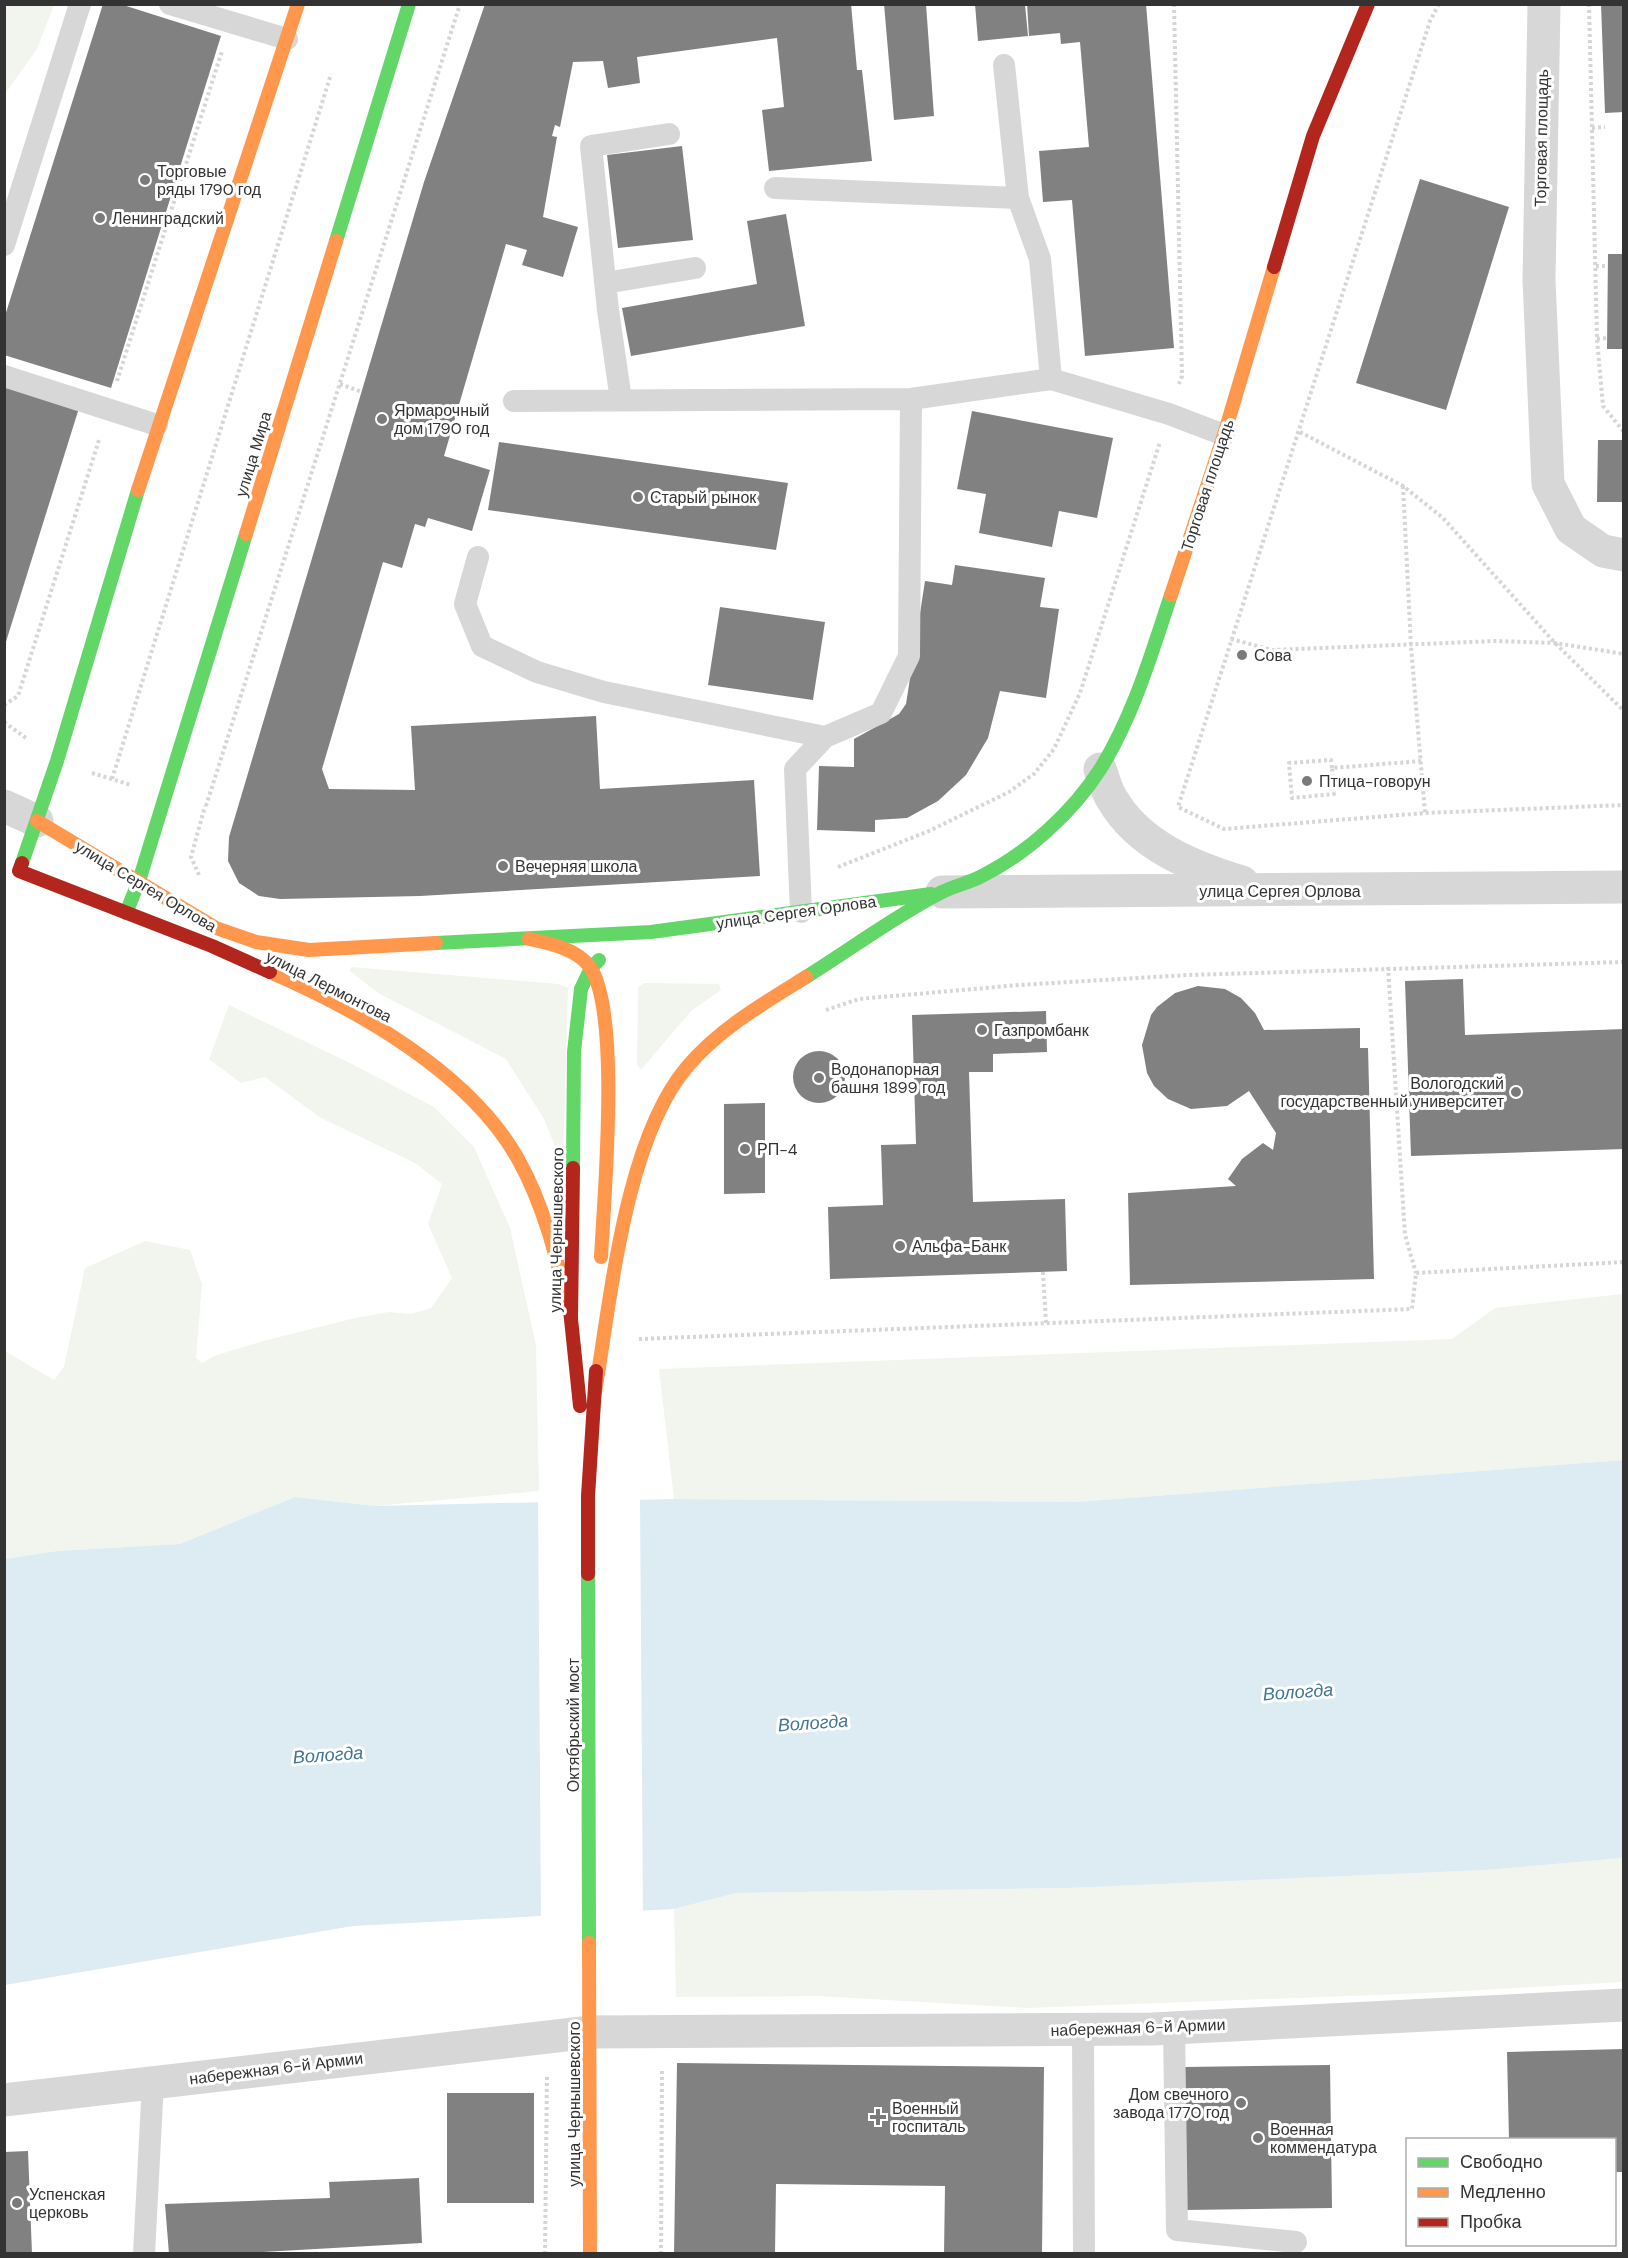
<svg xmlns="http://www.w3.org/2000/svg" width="1628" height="2258" viewBox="0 0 1628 2258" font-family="'DM Sans',sans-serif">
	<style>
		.green { fill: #f1f5ed }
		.water { fill: #ddebf3 }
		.pier { fill: #fff }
		.building { fill: #818181 }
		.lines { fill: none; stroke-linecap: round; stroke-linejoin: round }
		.path { stroke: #d6d6d6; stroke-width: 4; stroke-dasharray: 3 3; stroke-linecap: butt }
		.lane { stroke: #d7d7d7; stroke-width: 22 }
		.street { stroke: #d7d7d7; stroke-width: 33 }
		.fast { stroke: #63d668; stroke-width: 14 }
		.slow { stroke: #ff974d; stroke-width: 14 }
		.jam { stroke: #b3261e; stroke-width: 14 }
		.poi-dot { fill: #7a7a7a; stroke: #fff; stroke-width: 2 }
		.labels { text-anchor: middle; stroke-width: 6; stroke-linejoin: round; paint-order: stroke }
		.street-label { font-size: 16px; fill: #333; stroke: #fff }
		.poi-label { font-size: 16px; fill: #333; stroke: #fff; text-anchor: start }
		.water-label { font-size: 18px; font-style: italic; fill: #3f7597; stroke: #fff }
	</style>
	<rect width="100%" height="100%" fill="#fff"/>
	<!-- green -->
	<path class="green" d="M 5,4 L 54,5 L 37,49 L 5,94 Z
		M 351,967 L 559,984 L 568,988 L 563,1166 L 544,1119 L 506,1059 L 378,993 L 350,971 Z
		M 644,983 L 719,984 L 721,990 L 691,1011 L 641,1070 L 637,1064 L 638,987 Z
		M 229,1005 L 350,1063 L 434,1107 L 474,1147 L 510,1228 L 536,1345 L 539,1491 L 375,1506 L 295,1497 L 180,1544 L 57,1551 L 5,1559 L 5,1351 L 54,1380 L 64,1367 L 85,1268 L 145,1241 L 190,1250 L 202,1284 L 196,1358 L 202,1363 L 214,1356 L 263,1341 L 355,1318 L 389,1312 L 411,1314 L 431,1308 L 452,1278 L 428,1224 L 442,1184 L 415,1163 L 321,1118 L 265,1077 L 241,1083 L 209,1059 Z
		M 1623,1294 L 1623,1460 L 1076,1502 L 674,1499 L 659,1369 L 1452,1339 L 1495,1308 Z
		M 1623,1858 L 1623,1982 L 1427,1993 L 1027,2008 L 818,1996 L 676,1997 L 674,1909 L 736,1893 L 1069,1888 L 1486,1870 Z"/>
	<!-- water -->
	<path class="water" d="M 1623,1460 L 1623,1858 L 1486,1870 L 1069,1888 L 736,1893 L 674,1909 L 353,1926 L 5,1985 L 5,1559 L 57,1551 L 180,1544 L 295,1497 L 375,1506 L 674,1499 L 1076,1502 Z"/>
	<!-- pier -->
	<path class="pier" d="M 640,1497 L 643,1914 L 541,1919 L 538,1499 Z"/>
	<!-- building -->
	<path class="building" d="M 103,4 L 120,4 L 221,36 L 111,388 L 4,355 L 4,319 Z
		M 485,4 L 851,4 L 857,70 L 862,70 L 872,161 L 769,171 L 762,110 L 784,107 L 777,38 L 637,57 L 640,83 L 608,88 L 603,61 L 573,62 L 560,127 L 555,125 L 552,136 L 557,137 L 543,217 L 578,227 L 563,277 L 522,265 L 527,250 L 506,244 L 444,456 L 490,470 L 472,531 L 428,518 L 425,527 L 415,524 L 402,568 L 383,562 L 322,769 L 329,789 L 415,790 L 411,726 L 596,716 L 600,789 L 754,780 L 760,876 L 420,896 L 280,899 L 259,896 L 239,883 L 228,861 L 229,837 L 424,182 Z
		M 884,4 L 926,4 L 934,116 L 894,120 Z
		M 975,4 L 1025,4 L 1028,36 L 978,41 Z
		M 1027,4 L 1146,4 L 1174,348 L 1085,356 L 1072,200 L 1043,202 L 1039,151 L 1089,147 L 1080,42 L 1061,44 L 1060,33 L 1029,36 Z
		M 1601,4 L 1624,4 L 1624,112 L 1605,113 Z
		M 682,146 L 693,240 L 618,248 L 607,155 Z
		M 1420,179 L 1509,207 L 1446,410 L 1356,383 Z
		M 786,214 L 805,326 L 631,356 L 622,308 L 757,284 L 747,221 Z
		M 1608,254 L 1624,254 L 1624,349 L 1607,349 Z
		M 4,385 L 79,408 L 5,645 L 4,645 Z
		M 972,411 L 1113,438 L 1097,518 L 1059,511 L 1052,547 L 979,533 L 986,494 L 957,489 Z
		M 1598,440 L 1624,440 L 1624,502 L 1597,502 Z
		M 499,442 L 788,483 L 776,550 L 488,510 Z
		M 955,565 L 1045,578 L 1040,607 L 1059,609 L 1046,698 L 1000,691 L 988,738 L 966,775 L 938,801 L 907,818 L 875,820 L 875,832 L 817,830 L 819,766 L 854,767 L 854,739 L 899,714 L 906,704 L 925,581 L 952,585 Z
		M 720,607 L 825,622 L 813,700 L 708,685 Z
		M 1463,979 L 1465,1035 L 1624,1029 L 1624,1149 L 1411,1156 L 1405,981 Z
		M 1198,986 L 1225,989 L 1241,998 L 1255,1013 L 1264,1030 L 1360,1028 L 1360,1048 L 1368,1048 L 1374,1279 L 1130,1285 L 1128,1193 L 1236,1186 L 1228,1179 L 1242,1159 L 1263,1143 L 1273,1150 L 1276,1133 L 1249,1091 L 1227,1106 L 1191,1109 L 1168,1099 L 1154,1086 L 1147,1073 L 1142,1045 L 1151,1015 L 1157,1007 L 1175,993 Z
		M 1046,1011 L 1047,1052 L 993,1054 L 993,1072 L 969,1072 L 973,1202 L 1065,1199 L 1067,1271 L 830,1279 L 828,1207 L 883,1205 L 881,1145 L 916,1144 L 912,1015 Z
		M793 1077a26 26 0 1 1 52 0a26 26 0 1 1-52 0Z
		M 765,1103 L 765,1193 L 724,1194 L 724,1104 Z
		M 1624,2049 L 1624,2172 L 1614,2172 L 1614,2140 L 1509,2140 L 1507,2052 Z
		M 677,2063 L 1044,2067 L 1042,2254 L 944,2254 L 945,2186 L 776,2184 L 775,2254 L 674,2254 Z
		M 1330,2065 L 1332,2208 L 1186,2210 L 1185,2067 Z
		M 447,2093 L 534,2093 L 534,2203 L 447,2203 Z
		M 28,2151 L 32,2254 L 4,2254 L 4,2152 Z
		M 419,2178 L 422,2243 L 229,2254 L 169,2254 L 165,2204 L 330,2198 L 329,2182 Z"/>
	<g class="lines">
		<!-- path -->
		<path class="path" d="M 1174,4 L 1182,376 L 1179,384
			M 1439,4 L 1430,21 L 1178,807 L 1224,829 L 1425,813 L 1624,805
			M 1589,4 L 1597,339 L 1603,406 L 1624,432
			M 1592,128 L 1605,127
			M 1596,266 L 1608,266
			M 1597,339 L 1607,338
			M 117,381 L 222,51
			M 340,384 L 362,392
			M 1300,432 L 1403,486 L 1443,518 L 1555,643 L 1624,711
			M 1403,486 L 1411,646 L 1425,813
			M 1231,639 L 1272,650 L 1496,641 L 1555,643 L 1624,654
			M 4,705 L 18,696 L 99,440
			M 4,722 L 26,738
			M 1332,768 L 1331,760 L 1289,763 L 1292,798 L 1334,794 L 1332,768 L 1421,761
			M 92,773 L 131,785
			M 112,779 L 331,74
			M 206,806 L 460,4
			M 838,867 L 929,831 L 1009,792 L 1034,774 L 1054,749 L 1080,693 L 1160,442
			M 199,875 L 191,857 L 205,806
			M 1388,967 L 1405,1235 L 1416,1273
			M 826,1010 L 859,999 L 1019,985 L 1188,975 L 1624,962
			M 1043,1272 L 1046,1323
			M 639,1339 L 1412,1309 L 1416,1273 L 1624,1262
			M 545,2254 L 547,2074
			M 661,2254 L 662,2068"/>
		<!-- lane -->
		<path class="lane" d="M 170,4 L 287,39
			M 1004,65 L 1018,198 L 1040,259 L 1051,379
			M 775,188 L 1018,198
			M 4,245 L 80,4
			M 605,283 L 695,268
			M 4,376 L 157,425
			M 621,400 L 608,310 L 591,146 L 669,134
			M 514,401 L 911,399 L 1051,379 L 1169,414 L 1224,435
			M 478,557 L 465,604 L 482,646 L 537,672 L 604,692 L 825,737
			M 801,912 L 795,769 L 825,737 L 881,713 L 909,656 L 911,399
			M 1174,2028 L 1177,2230 L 1296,2242
			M 1083,2030 L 1084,2254
			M 144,2254 L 153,2082"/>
		<!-- street -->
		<path class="street" d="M 1544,4 L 1539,280 L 1548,484 L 1571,529 L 1603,551 L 1624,555
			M 1100,769 C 1104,779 1106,790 1112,799 C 1139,846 1193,867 1242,882
			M 4,806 L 37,821
			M 942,892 L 1624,887
			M 4,2100 L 591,2032 L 1152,2029 L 1624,2005"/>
		<!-- fast -->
		<path class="fast" d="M 336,241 L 409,4
			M 22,863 L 57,761 L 138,490
			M 126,913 L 139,881 L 246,534
			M 436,943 L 651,932 L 931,894
			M 806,977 C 851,949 895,916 942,892 C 954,886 968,883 980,877 C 1027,854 1073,812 1101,768 C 1134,714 1151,655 1171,595
			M 573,1168 L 574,1052 L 581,989 L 591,968 L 599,960
			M 588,1574 L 589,1943"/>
		<!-- slow -->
		<path class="slow" d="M 138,490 L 298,4
			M 246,534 L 336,241
			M 1171,595 L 1224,435 L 1274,267
			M 37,821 L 216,928 L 256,942 L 309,950 L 436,943
			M 529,939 C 549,943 577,949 590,967 C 621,1013 604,1197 601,1257
			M 270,972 C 358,1010 470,1073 518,1159 C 546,1209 558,1264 571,1319
			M 595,1392 C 611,1298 625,1140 687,1067 C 719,1029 764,1003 806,977
			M 589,1943 L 590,2254"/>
		<!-- jam -->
		<path class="jam" d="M 1274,267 L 1313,136 L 1368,4
			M 22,863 L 19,871 L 212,946 L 270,972
			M 573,1168 L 571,1319 L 580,1406
			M 588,1574 L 588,1496 L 596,1371"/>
	</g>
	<!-- markers -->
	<g class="poi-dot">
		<circle cx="145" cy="180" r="6"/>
		<circle cx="100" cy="218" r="6"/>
		<circle cx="382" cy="419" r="6"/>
		<circle cx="638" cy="497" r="6"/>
		<circle cx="1242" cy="655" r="6"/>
		<circle cx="1307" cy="781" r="6"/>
		<circle cx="503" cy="866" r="6"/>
		<circle cx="982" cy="1030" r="6"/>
		<circle cx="819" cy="1078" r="6"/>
		<circle cx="1516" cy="1092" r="6"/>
		<circle cx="745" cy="1149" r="6"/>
		<circle cx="900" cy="1246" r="6"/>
		<circle cx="1241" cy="2103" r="6"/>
		<path d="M875 2108h6v6h6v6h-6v6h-6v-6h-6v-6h6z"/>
		<circle cx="1258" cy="2138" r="6"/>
		<circle cx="17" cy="2203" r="6"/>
	</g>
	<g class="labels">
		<!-- street labels -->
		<g class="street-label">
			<text transform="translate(1541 138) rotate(-89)" y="6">Торговая площадь</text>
			<text transform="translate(253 454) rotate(-73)" y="6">улица Мира</text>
			<text transform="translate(1207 485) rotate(-72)" y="6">Торговая площадь</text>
			<text transform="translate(146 886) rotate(31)" y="6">улица Сергея Орлова</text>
			<text x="1280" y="897">улица Сергея Орлова</text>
			<text transform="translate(796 912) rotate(-8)" y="6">улица Сергея Орлова</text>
			<text transform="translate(329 986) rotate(27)" y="6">улица Лермонтова</text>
			<text transform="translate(556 1230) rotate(-89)" y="6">улица Чернышевского</text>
			<text transform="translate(573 1725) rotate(-90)" y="6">Октябрьский мост</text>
			<text transform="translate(1138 2027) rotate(-2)" y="6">набережная 6-й Армии</text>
			<text transform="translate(276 2068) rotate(-7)" y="6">набережная 6-й Армии</text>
			<text transform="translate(574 2104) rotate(-90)" y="6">улица Чернышевского</text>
		</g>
		<!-- poi labels -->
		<g class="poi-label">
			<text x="157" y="177">Торговые<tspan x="157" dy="18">ряды 1790 год</tspan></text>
			<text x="112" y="224">Ленинградский</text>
			<text x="394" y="416">Ярмарочный<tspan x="394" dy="18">дом 1790 год</tspan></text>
			<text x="650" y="503">Старый рынок</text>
			<text x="1254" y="661">Сова</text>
			<text x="1319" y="787">Птица-говорун</text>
			<text x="515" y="872">Вечерняя школа</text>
			<text x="994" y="1036">Газпромбанк</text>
			<text x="831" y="1075">Водонапорная<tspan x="831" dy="18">башня 1899 год</tspan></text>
			<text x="1504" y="1089" text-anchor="end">Вологодский<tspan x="1504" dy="18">государственный университет</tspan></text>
			<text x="757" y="1155">РП-4</text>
			<text x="912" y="1252">Альфа-Банк</text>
			<text x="1229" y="2100" text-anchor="end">Дом свечного<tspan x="1229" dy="18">завода 1770 год</tspan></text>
			<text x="892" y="2114">Военный<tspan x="892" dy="18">госпиталь</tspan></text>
			<text x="1270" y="2135">Военная<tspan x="1270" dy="18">коммендатура</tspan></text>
			<text x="29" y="2200">Успенская<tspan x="29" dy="18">церковь</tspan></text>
		</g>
		<!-- water labels -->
		<g class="water-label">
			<text transform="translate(1298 1692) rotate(-4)" y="6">Вологда</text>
			<text transform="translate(813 1723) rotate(-4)" y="6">Вологда</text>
			<text transform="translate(328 1755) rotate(-4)" y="6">Вологда</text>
		</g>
	</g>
	<!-- border -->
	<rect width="1628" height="2258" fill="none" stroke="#333333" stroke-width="12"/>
	<!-- legend -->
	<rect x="1406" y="2138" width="210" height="108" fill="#ffffff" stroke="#adadad" stroke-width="1.5"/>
	<rect x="1418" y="2158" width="30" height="9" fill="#63d668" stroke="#adadad" stroke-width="1.5"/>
	<text x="1460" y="2168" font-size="18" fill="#333333">Свободно</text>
	<rect x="1418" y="2188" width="30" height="9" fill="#ff974d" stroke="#adadad" stroke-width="1.5"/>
	<text x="1460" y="2198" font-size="18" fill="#333333">Медленно</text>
	<rect x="1418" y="2218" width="30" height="9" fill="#b3261e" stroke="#adadad" stroke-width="1.5"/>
	<text x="1460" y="2228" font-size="18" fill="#333333">Пробка</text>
</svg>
